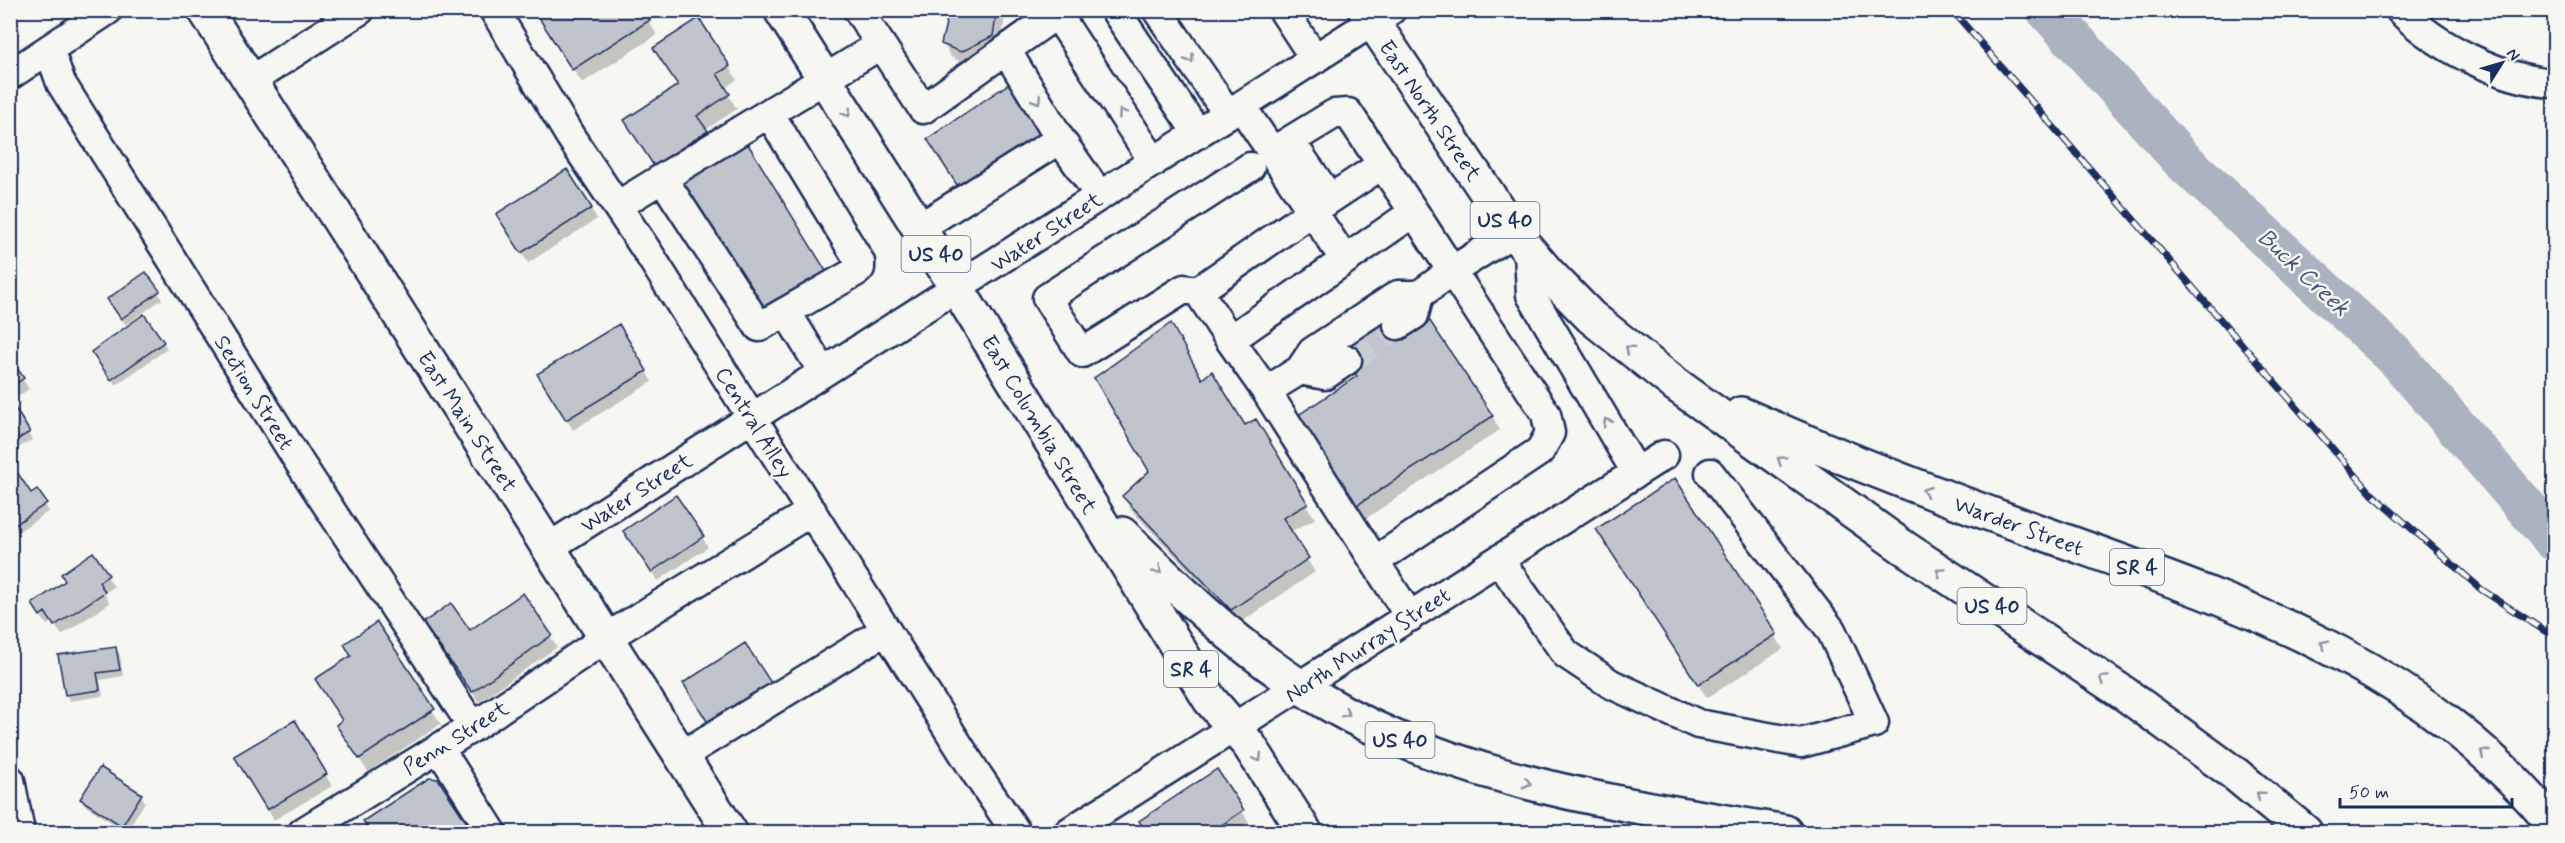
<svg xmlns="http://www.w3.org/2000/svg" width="2565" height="843" viewBox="0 0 2565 843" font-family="Mynerve,sans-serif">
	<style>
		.shadow { fill: #0003 }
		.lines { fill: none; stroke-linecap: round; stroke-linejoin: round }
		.river { stroke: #abb2c0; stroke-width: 42 }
		.building { fill: #c0c4cd; stroke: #1b2f5e; stroke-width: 1.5 }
		.minor-tunnel { stroke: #caced4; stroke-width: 28; stroke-dasharray: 28 14; stroke-linecap: butt }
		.minor-casing { stroke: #1b2f5e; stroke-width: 33 }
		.major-casing { stroke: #1b2f5e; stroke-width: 38 }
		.minor { stroke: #f6f6f2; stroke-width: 28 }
		.major { stroke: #f6f6f2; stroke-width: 33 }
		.rail-casing { stroke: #1b2f5e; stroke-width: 7 }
		.rail { stroke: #f6f6f2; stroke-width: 4.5; stroke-dasharray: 14; stroke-linecap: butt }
		.oneway { stroke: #8892a8 }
		.labels { text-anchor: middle; stroke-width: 5; stroke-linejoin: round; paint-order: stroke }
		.shield { fill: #f6f6f2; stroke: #5d6b8a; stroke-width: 1.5 }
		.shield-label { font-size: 21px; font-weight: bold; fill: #1b2f5e }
		.street-label { font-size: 22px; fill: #1b2f5e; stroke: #f6f6f2 }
		.water-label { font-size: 24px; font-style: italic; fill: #46567b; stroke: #f6f6f2 }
	</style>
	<rect width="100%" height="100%" fill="#f6f6f2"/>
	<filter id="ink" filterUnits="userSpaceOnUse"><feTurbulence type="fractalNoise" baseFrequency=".0167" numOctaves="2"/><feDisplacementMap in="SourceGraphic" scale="12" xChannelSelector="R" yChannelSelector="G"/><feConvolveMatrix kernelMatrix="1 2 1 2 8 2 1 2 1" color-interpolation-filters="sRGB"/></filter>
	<g filter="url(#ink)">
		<!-- shadow -->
		<path class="shadow" d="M 535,10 L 642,10 L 657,35 L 582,83 Z
			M 950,10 L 1006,10 L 1000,50 L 970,66 L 951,57 L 943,43 Z
			M 729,66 L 737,80 L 724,88 L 737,109 L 705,130 L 714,146 L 663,179 L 634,134 L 679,86 Z
			M 1012,84 L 1050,142 L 966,197 Z
			M 10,158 L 17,168 L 10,173 Z
			M 591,209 L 597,219 L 528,263 L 504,225 Z
			M 146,274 L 162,299 L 126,325 L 113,306 Z
			M 619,326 L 652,382 L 573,430 L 539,374 Z
			M 1406,339 L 1492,416 L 1500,430 L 1365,519 L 1307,430 Z
			M 163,342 L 167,349 L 116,385 L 97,359 Z
			M 10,361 L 29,389 L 10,402 Z
			M 1202,381 L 1244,427 L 1255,421 L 1315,519 L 1290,532 L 1315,572 L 1240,623 L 1131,510 L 1124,496 L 1151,472 Z
			M 10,402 L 32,440 L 10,453 Z
			M 10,465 L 31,495 L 36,491 L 49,511 L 18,532 L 10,521 Z
			M 702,537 L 708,547 L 658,581 L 631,542 Z
			M 1606,544 L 1775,635 L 1783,649 L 1707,698 Z
			M 107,576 L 114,587 L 104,593 L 110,603 L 62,635 L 52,622 L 47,625 L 40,615 Z
			M 522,595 L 557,647 L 479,702 L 431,634 L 470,632 Z
			M 377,624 L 441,724 L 368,772 L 346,739 L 343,721 L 353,657 Z
			M 116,648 L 120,655 L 123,676 L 100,680 L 103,696 L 70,701 L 66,694 Z
			M 294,722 L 332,786 L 274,820 L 236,757 Z
			M 1217,771 L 1249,822 L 1233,832 L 1147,832 L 1141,821 Z
			M 437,780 L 471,832 L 372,832 L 365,821 Z
			M 141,795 L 145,802 L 126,832 L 86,806 L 82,799 Z"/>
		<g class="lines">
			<!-- river -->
			<path class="river" d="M 2047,10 L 2183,161 L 2397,358 L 2554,540"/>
		</g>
		<!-- building -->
		<path class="building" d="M 534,10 L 644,10 L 650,20 L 572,70 Z
			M 949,10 L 997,10 L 993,36 L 961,52 L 941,44 Z
			M 699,18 L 730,66 L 717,74 L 730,94 L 697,116 L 708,131 L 654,166 L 624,120 L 678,85 L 653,48 Z
			M 1013,81 L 1045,130 L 959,188 L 927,139 Z
			M 746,141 L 829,276 L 761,317 L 678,182 Z
			M 567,169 L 592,208 L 521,253 L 496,214 Z
			M 146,272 L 160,291 L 121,319 L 107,299 Z
			M 1387,308 L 1406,337 L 1430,321 L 1493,416 L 1356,506 L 1297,416 L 1357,376 L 1335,342 Z
			M 144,314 L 164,342 L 111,380 L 91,352 Z
			M 1171,323 L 1202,379 L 1212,371 L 1245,425 L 1256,419 L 1308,504 L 1283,518 L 1309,558 L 1231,610 L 1122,496 L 1149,471 L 1094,378 Z
			M 619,324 L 647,371 L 566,420 L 537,374 Z
			M 10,358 L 24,378 L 10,388 Z
			M 10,400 L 30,432 L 10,444 Z
			M 11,463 L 31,493 L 37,489 L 47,503 L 13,526 L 10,523 Z
			M 1675,478 L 1777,634 L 1698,685 L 1596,529 Z
			M 676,495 L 704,536 L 651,572 L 623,531 Z
			M 93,552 L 109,575 L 99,582 L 105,592 L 54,626 L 45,612 L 40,616 L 32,604 L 65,581 L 61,574 Z
			M 523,593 L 552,635 L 472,692 L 423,623 L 451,603 L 470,630 Z
			M 377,622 L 435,709 L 359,759 L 336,725 L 342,720 L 315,679 L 351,656 L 344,644 Z
			M 745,643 L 775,689 L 712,729 L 683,683 Z
			M 116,647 L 120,670 L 97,673 L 100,690 L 65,695 L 58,655 Z
			M 295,720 L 327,774 L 267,810 L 234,756 Z
			M 100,767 L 142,794 L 122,826 L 80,799 Z
			M 1217,769 L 1244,810 L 1211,832 L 1146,832 L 1139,821 Z
			M 429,778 L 438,779 L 469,826 L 460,832 L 371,832 L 363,821 Z"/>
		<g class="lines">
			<!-- minor-tunnel -->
			<path class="minor-tunnel" d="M 1347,360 L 1398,325"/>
			<defs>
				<path id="minor" d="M 494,10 L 570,136 L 649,254 L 976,773 L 1016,832
					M 858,10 L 923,109 L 1062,10
					M 1115,10 L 1198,134
					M 1157,10 L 1228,114
					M 1283,10 L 1315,59
					M 2400,10 C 2436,47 2503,80 2554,83
					M 1057,14 L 1154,162
					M 49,49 L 61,83 L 301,465 L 473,727
					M 1006,50 L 1060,139 L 1100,196
					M 10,75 L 108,10
					M 250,81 L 360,10
					M 1241,106 L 1345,260 L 1230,340 L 1266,391 L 1410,617
					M 1275,150 L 1334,114 L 1348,113 L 1414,212
					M 663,179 L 759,327 L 857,271 L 860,268 L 860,262 L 769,113
					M 1330,199 L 1383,164
					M 617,206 L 880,45
					M 919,228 L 1060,139
					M 1529,251 L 1531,295 L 1636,472
					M 1345,260 L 1414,212 L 1452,271 L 1513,232
					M 1198,291 L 1330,199 L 1290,141
					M 787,313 L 823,372
					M 1230,340 L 1198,291 L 1184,289 L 1082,353 L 1047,298 L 1250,167
					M 1300,370 L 1325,375 L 1347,360
					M 1266,391 L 1300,370 L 1312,352 L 1398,295 L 1419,295
					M 548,548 L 1391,10
					M 1499,560 L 1566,654 L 1611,684 L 1698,724 L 1801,743 L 1874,723 L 1831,630 L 1710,473
					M 1375,561 L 1540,451 L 1550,433 L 1546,414 L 1452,271 L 1419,295 L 1414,315 L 1398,325
					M 439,748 L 492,832
					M 681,756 L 886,630
					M 10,780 L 20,832
					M 303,832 L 473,727 L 606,638 L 812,511
					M 1069,832 L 1664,455"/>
				<path id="major" d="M 205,10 L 730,832
					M 781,10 L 957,288 L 1210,700 L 1249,745 L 1305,832
					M 1365,10 L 1513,232 L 1547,272 L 1591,317 L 1675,384 L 1903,547 L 2125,694 L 2235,774 L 2305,832
					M 1741,414 C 1843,459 1947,499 2051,536 C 2244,606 2418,661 2554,825
					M 1122,534 C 1178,589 1236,645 1301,687 C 1446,782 1619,803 1785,832"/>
			</defs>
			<!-- minor casing -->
			<use href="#minor" class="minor-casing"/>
			<!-- major casing -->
			<use href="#major" class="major-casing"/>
			<!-- minor -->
			<use href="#minor" class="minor"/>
			<!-- major -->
			<use href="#major" class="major"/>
			<defs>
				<path id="rail" d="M 1952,10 L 2372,494 L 2482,590 L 2554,637"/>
			</defs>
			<!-- rail casing -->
			<use href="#rail" class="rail-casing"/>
			<!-- rail -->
			<use href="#rail" class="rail"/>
		</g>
		<!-- one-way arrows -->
		<defs><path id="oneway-chevron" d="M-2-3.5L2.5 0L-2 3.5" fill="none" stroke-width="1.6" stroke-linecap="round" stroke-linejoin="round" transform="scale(1.5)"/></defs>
		<g class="oneway">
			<use href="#oneway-chevron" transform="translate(1190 59) rotate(56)"/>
			<use href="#oneway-chevron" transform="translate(1037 100) rotate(59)"/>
			<use href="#oneway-chevron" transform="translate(847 113) rotate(58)"/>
			<use href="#oneway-chevron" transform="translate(1122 113) rotate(-124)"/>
			<use href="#oneway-chevron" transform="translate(1629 349) rotate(-140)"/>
			<use href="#oneway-chevron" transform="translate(1607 422) rotate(-121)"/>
			<use href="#oneway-chevron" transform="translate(1781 460) rotate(-145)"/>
			<use href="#oneway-chevron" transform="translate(1926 491) rotate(-160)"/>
			<use href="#oneway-chevron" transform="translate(1158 570) rotate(44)"/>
			<use href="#oneway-chevron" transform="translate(1940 572) rotate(-146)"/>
			<use href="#oneway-chevron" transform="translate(2324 644) rotate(-154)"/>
			<use href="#oneway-chevron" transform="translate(2103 679) rotate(-146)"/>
			<use href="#oneway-chevron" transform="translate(1346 713) rotate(27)"/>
			<use href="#oneway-chevron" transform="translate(2484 753) rotate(-139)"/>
			<use href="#oneway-chevron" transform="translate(1258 758) rotate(58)"/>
			<use href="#oneway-chevron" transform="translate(1527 783) rotate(13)"/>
			<use href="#oneway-chevron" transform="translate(2260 795) rotate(-140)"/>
		</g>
	</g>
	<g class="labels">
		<!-- shield labels -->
		<g class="shield">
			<rect x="1470.5" y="202" width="69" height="36" rx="4.5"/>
			<rect x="901.5" y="236" width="69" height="36" rx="4.5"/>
			<rect x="2110" y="549" width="54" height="36" rx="4.5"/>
			<rect x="1957.5" y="588" width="69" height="36" rx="4.5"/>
			<rect x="1164" y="651" width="54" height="36" rx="4.5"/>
			<rect x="1365.5" y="722" width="69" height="36" rx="4.5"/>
		</g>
		<g class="shield-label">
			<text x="1505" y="227">US 40</text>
			<text x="936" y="261">US 40</text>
			<text x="2137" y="574">SR 4</text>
			<text x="1992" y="613">US 40</text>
			<text x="1191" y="676">SR 4</text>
			<text x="1400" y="747">US 40</text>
		</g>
		<!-- street labels -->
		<g class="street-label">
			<text transform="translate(1431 110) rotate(56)" y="8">East North Street</text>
			<text transform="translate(1046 231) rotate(-33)" y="8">Water Street</text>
			<text transform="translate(255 392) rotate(58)" y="8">Section Street</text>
			<text transform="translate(468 421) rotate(57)" y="8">East Main Street</text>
			<text transform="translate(755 422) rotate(58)" y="8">Central Alley</text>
			<text transform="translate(1040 424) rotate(59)" y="8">East Columbia Street</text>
			<text transform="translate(636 492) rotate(-33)" y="8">Water Street</text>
			<text transform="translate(2019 525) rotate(20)" y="8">Warder Street</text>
			<text transform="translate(1367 644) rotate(-33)" y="8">North Murray Street</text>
			<text transform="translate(455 737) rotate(-32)" y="8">Penn Street</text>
		</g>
		<!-- water labels -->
		<g class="water-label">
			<text transform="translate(2304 272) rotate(43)" y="8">Buck Creek</text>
		</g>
	</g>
	<!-- margin -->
	<rect width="2565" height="843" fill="none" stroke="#f6f6f2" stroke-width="36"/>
	<rect x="18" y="18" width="2529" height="807" fill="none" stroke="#1b2f5e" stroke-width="2" filter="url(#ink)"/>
	<!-- north arrow -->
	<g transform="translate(2502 63) rotate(53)" stroke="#f6f6f2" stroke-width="4.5" paint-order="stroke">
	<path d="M0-4.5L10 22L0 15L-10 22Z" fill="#1b2f5e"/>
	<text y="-9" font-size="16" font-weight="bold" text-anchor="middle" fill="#1b2f5e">N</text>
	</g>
	<!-- scale -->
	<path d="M2340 798v9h172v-9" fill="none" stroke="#1b2f5e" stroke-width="3"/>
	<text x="2349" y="798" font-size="18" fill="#1b2f5e" stroke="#f6f6f2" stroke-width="4.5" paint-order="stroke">50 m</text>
</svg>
